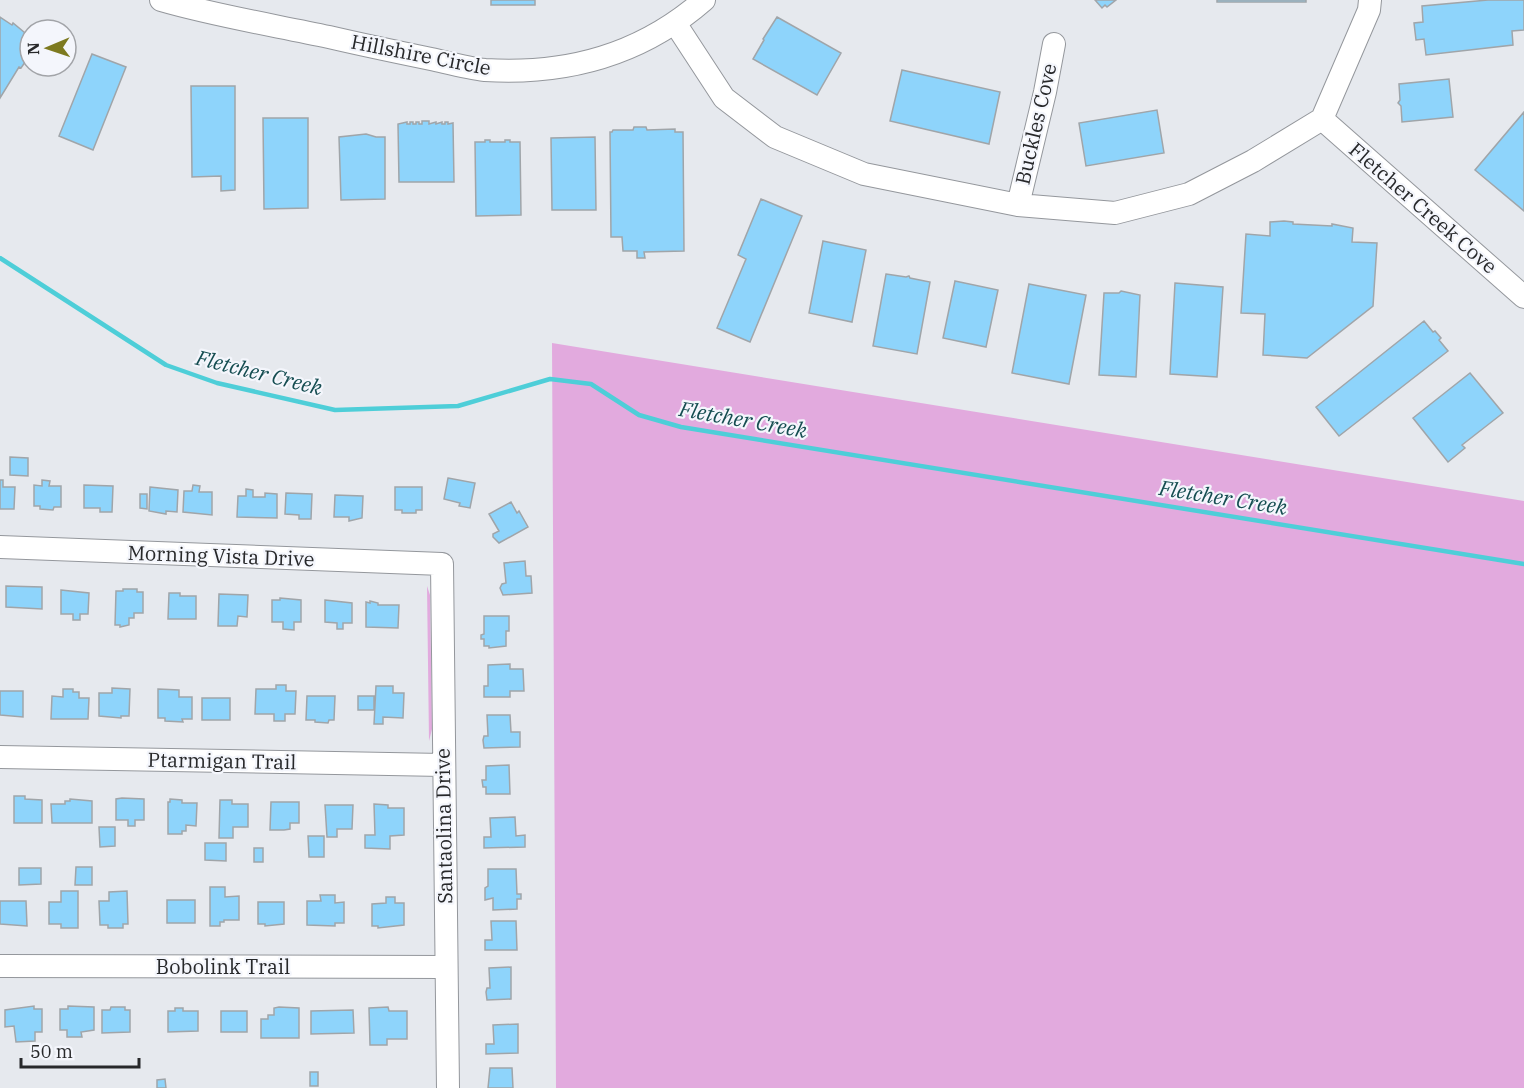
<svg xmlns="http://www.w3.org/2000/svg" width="1524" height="1088" viewBox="0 0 1524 1088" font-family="'IBM Plex Serif',serif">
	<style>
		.green { fill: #e2aade }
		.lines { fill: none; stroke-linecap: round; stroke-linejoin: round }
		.stream { stroke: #4eced8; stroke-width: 4.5 }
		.building { fill: #8ed4fb; stroke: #a0a5a9; stroke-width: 1.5 }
		.minor-casing { stroke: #94979c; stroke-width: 24 }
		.minor { stroke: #fff; stroke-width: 22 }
		.labels { text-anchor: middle; stroke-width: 4.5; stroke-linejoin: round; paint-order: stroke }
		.street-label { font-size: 20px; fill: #27282a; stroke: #f4f6fc }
		.water-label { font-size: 21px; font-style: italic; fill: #154d51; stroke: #f4f6fc }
	</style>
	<rect width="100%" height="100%" fill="#e6e9ee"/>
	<!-- green -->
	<path class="green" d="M 552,343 L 1524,501 L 1524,1088 L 556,1088 Z
		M 427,586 L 430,595 L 432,729 L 429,741 Z"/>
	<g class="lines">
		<!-- stream -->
		<path class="stream" d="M 0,258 L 166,365 L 217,383 L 335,410 L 458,406 L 550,379 L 591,384 L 639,415 L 681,427 L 1524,564"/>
	</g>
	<!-- building -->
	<path class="building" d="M 491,0 L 535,0 L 535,5 L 491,5 Z
		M 1095,0 L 1116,0 L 1107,7 L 1105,5 L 1102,8 Z
		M 1217,0 L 1306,0 L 1306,2 L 1217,2 Z
		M 1488,0 L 1524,0 L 1524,30 L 1512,31 L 1513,45 L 1426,55 L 1424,39 L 1416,40 L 1414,23 L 1423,22 L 1422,6 Z
		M 0,17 L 12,25 L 13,23 L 30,37 L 30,55 L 21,68 L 19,67 L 0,98 Z
		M 777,17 L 841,53 L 817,95 L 753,59 L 764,40 L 763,39 Z
		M 92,54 L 126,67 L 93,150 L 59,136 Z
		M 902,70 L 1000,92 L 989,144 L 890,121 Z
		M 1449,79 L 1453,117 L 1402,122 L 1401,106 L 1398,103 L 1400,100 L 1399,84 Z
		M 191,86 L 235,86 L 235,190 L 221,191 L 221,176 L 192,177 Z
		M 1157,110 L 1164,153 L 1086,166 L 1079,123 Z
		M 1524,112 L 1524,211 L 1475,170 Z
		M 263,118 L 308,118 L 308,208 L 264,209 Z
		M 422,121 L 429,121 L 429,124 L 436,122 L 436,124 L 442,122 L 442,124 L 445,124 L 445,122 L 448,122 L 448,124 L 453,123 L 454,182 L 399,182 L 398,124 L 407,122 L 407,124 L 410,124 L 410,122 L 413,122 L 413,124 L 416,124 L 416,122 L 419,122 L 419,124 L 422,124 Z
		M 634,127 L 646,127 L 647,130 L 675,129 L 675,132 L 683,132 L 684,251 L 644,252 L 645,258 L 637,258 L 637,251 L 623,251 L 622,237 L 611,237 L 610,132 L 612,132 L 613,130 L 633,130 Z
		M 366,134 L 376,137 L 385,137 L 385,199 L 341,200 L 339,137 Z
		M 595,137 L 596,210 L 552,210 L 551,138 Z
		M 485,140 L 490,140 L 490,142 L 505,142 L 505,140 L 510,140 L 510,142 L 520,142 L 521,215 L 476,216 L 475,142 L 485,142 Z
		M 761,199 L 802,216 L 750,342 L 717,328 L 746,259 L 738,255 Z
		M 1284,221 L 1293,222 L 1293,224 L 1332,226 L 1332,224 L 1353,228 L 1352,242 L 1377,243 L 1373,306 L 1307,358 L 1263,355 L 1265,314 L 1241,313 L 1246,234 L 1270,236 L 1270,222 Z
		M 823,241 L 866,250 L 852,322 L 809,313 Z
		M 886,274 L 906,277 L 909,276 L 910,278 L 930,282 L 917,354 L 873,346 Z
		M 955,281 L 998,290 L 986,347 L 943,338 Z
		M 1175,283 L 1223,287 L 1217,377 L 1170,374 Z
		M 1029,284 L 1086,295 L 1069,384 L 1012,373 Z
		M 1121,291 L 1140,295 L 1136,377 L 1099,375 L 1104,293 L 1119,293 Z
		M 1424,321 L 1433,332 L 1435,331 L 1441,338 L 1439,340 L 1448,351 L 1339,436 L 1316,407 Z
		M 1470,373 L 1503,413 L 1462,445 L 1465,448 L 1448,462 L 1413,418 Z
		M 10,457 L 28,458 L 28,476 L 10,475 Z
		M 448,478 L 475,483 L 470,508 L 459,506 L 460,503 L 444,499 Z
		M 0,480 L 3,480 L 3,487 L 15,487 L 14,509 L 0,509 Z
		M 42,480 L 50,481 L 49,486 L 61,486 L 61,507 L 54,507 L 53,510 L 40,509 L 40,506 L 34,506 L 34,485 L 42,486 Z
		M 84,485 L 113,486 L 112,512 L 100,512 L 100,508 L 84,508 Z
		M 193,485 L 200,486 L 199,492 L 212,492 L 212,515 L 183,512 L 184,491 L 192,491 Z
		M 150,487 L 178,490 L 177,512 L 166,511 L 166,514 L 149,511 Z
		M 395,487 L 422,487 L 422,510 L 416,510 L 416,513 L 402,513 L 402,510 L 395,510 Z
		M 246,489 L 253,490 L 253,497 L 265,497 L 265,493 L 277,494 L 277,518 L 237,517 L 238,496 L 246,496 Z
		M 286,493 L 312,494 L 311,519 L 299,519 L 299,515 L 285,514 Z
		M 140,494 L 147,494 L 147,509 L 140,508 Z
		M 335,495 L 363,496 L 362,518 L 349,521 L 349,517 L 334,517 Z
		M 511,502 L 517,513 L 519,511 L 528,527 L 499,543 L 493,537 L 493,534 L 499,531 L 489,514 Z
		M 525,561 L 526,576 L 531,576 L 532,593 L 503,595 L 500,588 L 502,584 L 506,583 L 504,563 Z
		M 6,586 L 42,587 L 42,609 L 6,607 Z
		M 123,589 L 137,589 L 137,592 L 143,592 L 143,613 L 134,613 L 134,618 L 129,618 L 129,625 L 120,627 L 120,625 L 115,625 L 116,591 L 123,591 Z
		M 61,590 L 89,593 L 88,614 L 80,614 L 80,620 L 73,620 L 73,614 L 61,614 Z
		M 169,593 L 180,593 L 180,596 L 196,596 L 196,619 L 168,619 Z
		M 219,594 L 248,595 L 247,617 L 238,616 L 237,626 L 218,626 Z
		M 280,598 L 301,600 L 301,622 L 294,622 L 294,630 L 283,629 L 283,622 L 272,622 L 272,600 L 280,600 Z
		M 325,600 L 352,603 L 352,623 L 343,623 L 343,629 L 337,629 L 337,623 L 325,622 Z
		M 370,601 L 378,603 L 378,605 L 399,605 L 398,628 L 366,627 L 366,602 L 370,603 Z
		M 484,616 L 509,616 L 509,631 L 506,631 L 506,646 L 489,648 L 489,646 L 484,646 L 484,639 L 481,639 L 481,635 L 484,634 Z
		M 510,664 L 510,669 L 523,669 L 524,691 L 510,691 L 510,697 L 484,697 L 484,686 L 488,686 L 488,665 Z
		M 276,685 L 286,685 L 286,691 L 296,691 L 295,714 L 285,714 L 285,721 L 274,721 L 274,714 L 255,714 L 256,689 L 276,689 Z
		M 376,686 L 393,686 L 393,693 L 404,693 L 403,718 L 383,717 L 383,724 L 374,724 Z
		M 112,688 L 130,689 L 129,716 L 121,716 L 121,718 L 99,716 L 99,693 L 112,693 Z
		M 63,689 L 73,689 L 73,692 L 79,692 L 79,698 L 89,698 L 88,719 L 51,719 L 52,696 L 63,697 Z
		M 158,689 L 179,690 L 179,697 L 192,697 L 192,719 L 182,719 L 183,722 L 165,721 L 165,718 L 158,718 Z
		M 0,691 L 23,691 L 23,717 L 0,715 Z
		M 307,696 L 335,696 L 334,720 L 329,720 L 328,723 L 315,722 L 315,720 L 306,720 Z
		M 358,696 L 374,696 L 374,710 L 358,710 Z
		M 202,698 L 230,698 L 230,720 L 202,720 Z
		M 487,715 L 510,715 L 511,732 L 520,732 L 520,747 L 484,748 L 483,740 L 484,736 L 488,736 Z
		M 509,765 L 510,794 L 486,794 L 486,787 L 483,787 L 482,780 L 486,780 L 486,766 Z
		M 14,796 L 25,796 L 25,799 L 42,800 L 42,823 L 14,823 Z
		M 122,798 L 144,799 L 144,820 L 135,820 L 135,826 L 128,826 L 128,820 L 116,820 L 116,799 Z
		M 70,799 L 92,801 L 92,823 L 52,823 L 51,804 L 65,804 L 65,801 L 70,801 Z
		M 170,799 L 182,800 L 182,803 L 197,803 L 196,826 L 186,825 L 186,831 L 182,831 L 182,834 L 168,834 L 168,802 L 170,802 Z
		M 220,800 L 232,800 L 232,804 L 248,804 L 248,827 L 233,827 L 233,838 L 219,838 Z
		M 271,802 L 299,802 L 299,823 L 290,823 L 290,829 L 284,830 L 270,830 Z
		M 374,804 L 388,805 L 388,808 L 404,808 L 404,835 L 390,836 L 390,849 L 365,848 L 365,835 L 375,835 Z
		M 325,805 L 353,805 L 352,829 L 337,829 L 337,837 L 327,837 Z
		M 515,817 L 516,836 L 525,835 L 525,847 L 484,848 L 484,837 L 491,837 L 490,818 Z
		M 99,827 L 115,827 L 115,846 L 100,847 Z
		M 308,836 L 324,836 L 324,857 L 309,857 Z
		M 205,843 L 226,843 L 226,861 L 205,860 Z
		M 254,848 L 263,848 L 263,862 L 254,862 Z
		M 76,867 L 92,867 L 92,885 L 75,885 Z
		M 19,868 L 41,868 L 41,884 L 19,885 Z
		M 488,869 L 516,869 L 517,894 L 521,894 L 521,899 L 517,899 L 517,909 L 493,910 L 493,898 L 485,900 L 485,888 L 488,886 Z
		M 210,887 L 225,887 L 225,897 L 239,896 L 239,920 L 224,920 L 224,922 L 220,922 L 220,926 L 210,926 Z
		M 61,891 L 78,891 L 78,928 L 61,928 L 61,924 L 49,924 L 49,902 L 61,902 Z
		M 127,891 L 128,924 L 123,924 L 123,928 L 108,928 L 108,925 L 100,925 L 99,901 L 109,901 L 109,892 Z
		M 320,895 L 335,895 L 335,903 L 344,902 L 344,923 L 335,923 L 335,926 L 307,925 L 307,901 L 321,901 Z
		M 386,897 L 395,897 L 395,903 L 404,903 L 404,925 L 378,928 L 378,926 L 372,926 L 372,904 L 386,903 Z
		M 167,900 L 195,900 L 195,923 L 167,923 Z
		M 0,901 L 26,901 L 27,926 L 0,924 Z
		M 258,902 L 284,902 L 284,924 L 265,926 L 265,924 L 258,924 Z
		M 491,921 L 516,921 L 517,950 L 485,950 L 485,940 L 492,940 Z
		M 511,967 L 511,999 L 487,1000 L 486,992 L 487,988 L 490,988 L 489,968 Z
		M 34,1006 L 34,1009 L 42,1009 L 42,1032 L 35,1032 L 35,1041 L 16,1042 L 14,1026 L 5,1027 L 5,1010 Z
		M 68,1006 L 94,1007 L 94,1030 L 81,1032 L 82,1037 L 67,1037 L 67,1030 L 60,1030 L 60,1009 L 68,1009 Z
		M 111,1007 L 125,1007 L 125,1010 L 130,1010 L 130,1032 L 102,1033 L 102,1010 L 110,1010 Z
		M 279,1007 L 299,1008 L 299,1038 L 261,1038 L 261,1019 L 268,1019 L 268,1015 L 274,1015 L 274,1008 Z
		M 388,1007 L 389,1011 L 407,1011 L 407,1039 L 387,1039 L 387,1045 L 370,1045 L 369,1008 Z
		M 175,1008 L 183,1008 L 183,1011 L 198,1011 L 198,1031 L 168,1032 L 168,1011 L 175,1011 Z
		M 353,1010 L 354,1033 L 311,1034 L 311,1011 Z
		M 221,1011 L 247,1011 L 247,1032 L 221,1032 Z
		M 518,1024 L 518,1053 L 486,1054 L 486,1044 L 494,1044 L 493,1025 Z
		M 490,1068 L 512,1068 L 513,1088 L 488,1088 Z
		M 310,1072 L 318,1072 L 318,1086 L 310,1086 Z
		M 165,1079 L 166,1088 L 157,1088 L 157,1080 Z"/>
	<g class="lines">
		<defs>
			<path id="minor" d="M 161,0 C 216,16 273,25 329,37 C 363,45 397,52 431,59 C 449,63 467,68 485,70 C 568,75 641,55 704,0
				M 675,23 L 724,98 L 775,137 L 864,174 L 1018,205 L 1115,213 L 1189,194 L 1253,161 L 1322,119 L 1369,10 L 1370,0
				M 1322,119 L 1524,297
				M 1018,205 L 1045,92 L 1054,44
				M 0,547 L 442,564 L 448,1088
				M 0,757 L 443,765
				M 0,966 L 446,967"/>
		</defs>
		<!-- minor casing -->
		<use href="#minor" class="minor-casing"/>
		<!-- minor -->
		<use href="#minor" class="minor"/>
	</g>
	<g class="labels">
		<!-- street labels -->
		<g class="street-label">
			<text transform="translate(421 55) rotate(11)" y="7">Hillshire Circle</text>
			<text transform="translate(1036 124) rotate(-77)" y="7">Buckles Cove</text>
			<text transform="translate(1423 208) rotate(41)" y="7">Fletcher Creek Cove</text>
			<text transform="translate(221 556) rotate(2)" y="7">Morning Vista Drive</text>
			<text transform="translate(222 761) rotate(1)" y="7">Ptarmigan Trail</text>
			<text transform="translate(444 826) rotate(-91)" y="7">Santaolina Drive</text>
			<text x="223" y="974">Bobolink Trail</text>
		</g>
		<!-- water labels -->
		<g class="water-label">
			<text transform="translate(259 373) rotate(14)" y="7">Fletcher Creek</text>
			<text transform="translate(743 420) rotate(10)" y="7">Fletcher Creek</text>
			<text transform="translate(1223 498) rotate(9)" y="7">Fletcher Creek</text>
		</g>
	</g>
	<!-- north arrow -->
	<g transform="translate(48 48) rotate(268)"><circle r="28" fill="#f4f6fc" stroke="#a2a4a8" stroke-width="1.5"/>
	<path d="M0-4.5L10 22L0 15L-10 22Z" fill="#7d7a20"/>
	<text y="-9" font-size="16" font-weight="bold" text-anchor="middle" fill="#27282a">N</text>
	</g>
	<!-- scale -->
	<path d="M21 1058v9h118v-9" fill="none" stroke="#27282a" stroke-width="3"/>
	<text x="30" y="1058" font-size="18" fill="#27282a" stroke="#f4f6fc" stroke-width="4.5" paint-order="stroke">50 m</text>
</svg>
